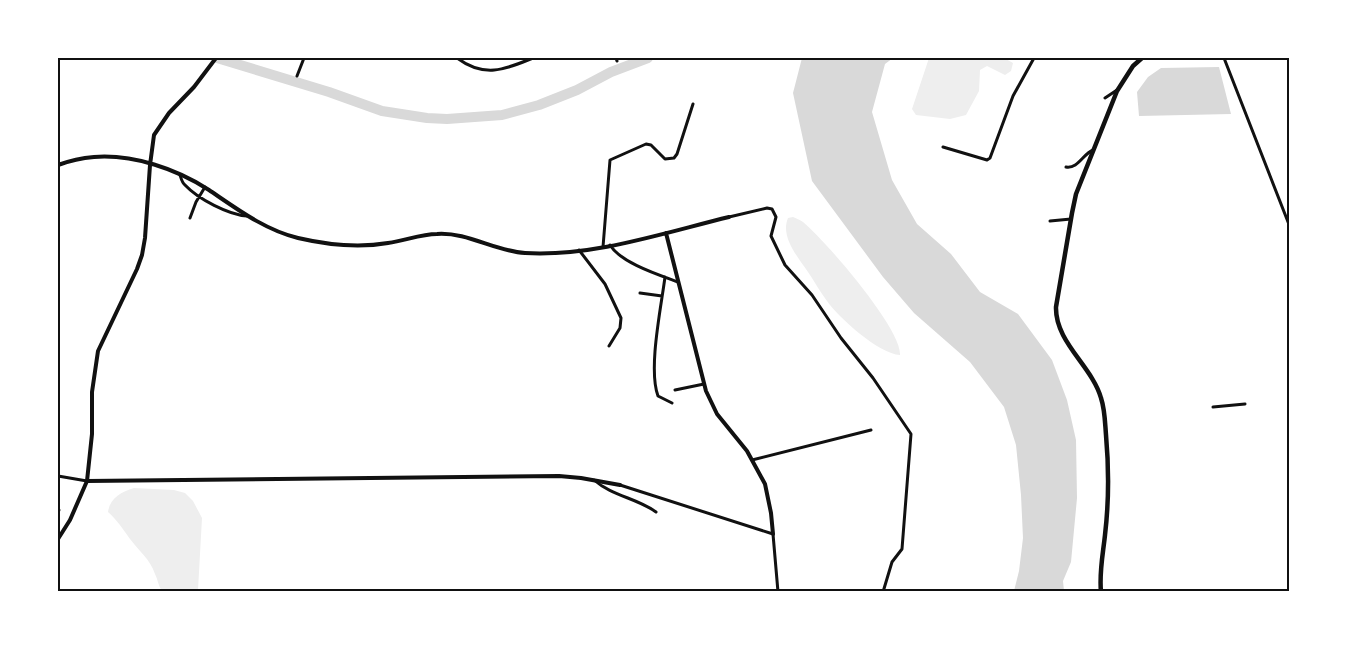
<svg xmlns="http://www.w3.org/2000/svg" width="1347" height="649" viewBox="0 0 1347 649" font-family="'Source Serif 4',serif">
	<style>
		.green { fill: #eee }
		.water { fill: #d9d9d9 }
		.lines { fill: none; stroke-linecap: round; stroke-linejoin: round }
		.river { stroke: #d9d9d9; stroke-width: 10 }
		.minor { stroke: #111; stroke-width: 3 }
		.tertiary { stroke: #111; stroke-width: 4 }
		.primary { stroke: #111; stroke-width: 4.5 }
		.neatline { fill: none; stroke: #111; stroke-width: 2 }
	</style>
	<rect width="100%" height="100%" fill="#fff"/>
	<!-- green -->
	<path class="green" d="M 929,58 L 1004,58 L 1013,63 L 1011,71 L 1005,75 L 987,66 L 980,70 L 979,91 L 966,115 L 950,119 L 916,115 L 912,109 Z
		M 793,217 C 796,218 800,220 803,222 C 825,240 902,329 900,355 C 879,354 839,318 827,301 C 820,292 815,282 808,272 C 798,257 780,237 788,218 Z
		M 134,488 L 174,490 L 185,493 L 193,501 L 202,518 L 198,590 L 200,591 L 162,591 C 158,585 158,580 155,574 C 150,559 139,551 130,539 C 123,529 117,520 108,512 C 110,498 121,492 134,488 Z"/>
	<!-- water -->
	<path class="water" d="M 802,58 L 893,58 L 885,64 L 872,112 L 892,180 L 917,224 L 951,254 L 980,292 L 1018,314 L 1052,360 L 1067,400 L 1076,440 L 1077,498 L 1071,562 L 1063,581 L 1064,591 L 1014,591 L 1019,571 L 1023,538 L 1021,495 L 1016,445 L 1004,407 L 970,362 L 914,313 L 883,277 L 812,181 L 793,93 Z
		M 1219,67 L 1231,114 L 1139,116 L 1137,92 L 1148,77 L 1161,68 Z"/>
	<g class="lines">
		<!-- river -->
		<path class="river" d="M 217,58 L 329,92 L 382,111 L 427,118 L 447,119 L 502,115 L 539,105 L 577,90 L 611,72 L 648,58"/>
		<!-- minor -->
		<path class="minor" d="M 457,58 C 484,78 504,70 533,58
			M 616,58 L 617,61
			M 1224,58 L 1290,227
			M 297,76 L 304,58
			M 1105,98 L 1117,90
			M 943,147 L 987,160 L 990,158 L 1013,96 L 1034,58
			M 1066,167 C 1078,169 1083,154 1093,150
			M 180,175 C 181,178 182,183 185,185 C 198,199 229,215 247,216
			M 729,217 L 767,208 L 772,209 L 776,217 L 771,236 L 785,265 L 812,295 L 841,338 L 873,378 L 911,434 L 902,549 L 892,562 L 883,592
			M 190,218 L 196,202 L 205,187
			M 1050,221 L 1071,219
			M 610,245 C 621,263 659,275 678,282
			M 603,247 L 610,160 L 646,144 L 651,145 L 665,159 L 674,158 L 677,154 L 693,104
			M 579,250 L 605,284 L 621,318 L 620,328 L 609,346
			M 665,277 C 661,308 648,369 658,396 L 672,403
			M 640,293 L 662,296
			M 675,390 L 704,384
			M 1213,407 L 1245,404
			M 752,460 L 871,430
			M 58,476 L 87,481
			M 594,480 C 612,496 637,498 656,512
			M 620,485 L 773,534 L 778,592
			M 58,510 L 59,510"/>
		<!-- tertiary -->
		<path class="tertiary" d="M 58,165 C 69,161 82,158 94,157 C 133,154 177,169 209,190 C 237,209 265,230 298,238 C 328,245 359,248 388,243 C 405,241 420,234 437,234 C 468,232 494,251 525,253 C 593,257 663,233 729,217
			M 666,233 L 706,391 L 717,414 L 747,451 L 765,484 L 771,513 L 773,534
			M 87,481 L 559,476 L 581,478 L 620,485
			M 58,539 L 70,520 L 87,481 L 92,434 L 92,392 L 98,351 L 137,269 L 142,255 L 145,238 L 150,165 L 154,135 L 169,113 L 194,87 L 216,58"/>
		<!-- primary -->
		<path class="primary" d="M 1101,592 C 1099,572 1103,554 1105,535 C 1109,501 1109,469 1106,435 C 1105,423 1105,410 1101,398 C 1092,366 1055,342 1056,307 L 1072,213 L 1076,194 L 1117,91 L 1133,66 L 1142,58"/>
	</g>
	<!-- border -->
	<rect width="1347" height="649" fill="none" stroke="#ffffff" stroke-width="118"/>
	<rect x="59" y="59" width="1229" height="531" class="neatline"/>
</svg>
